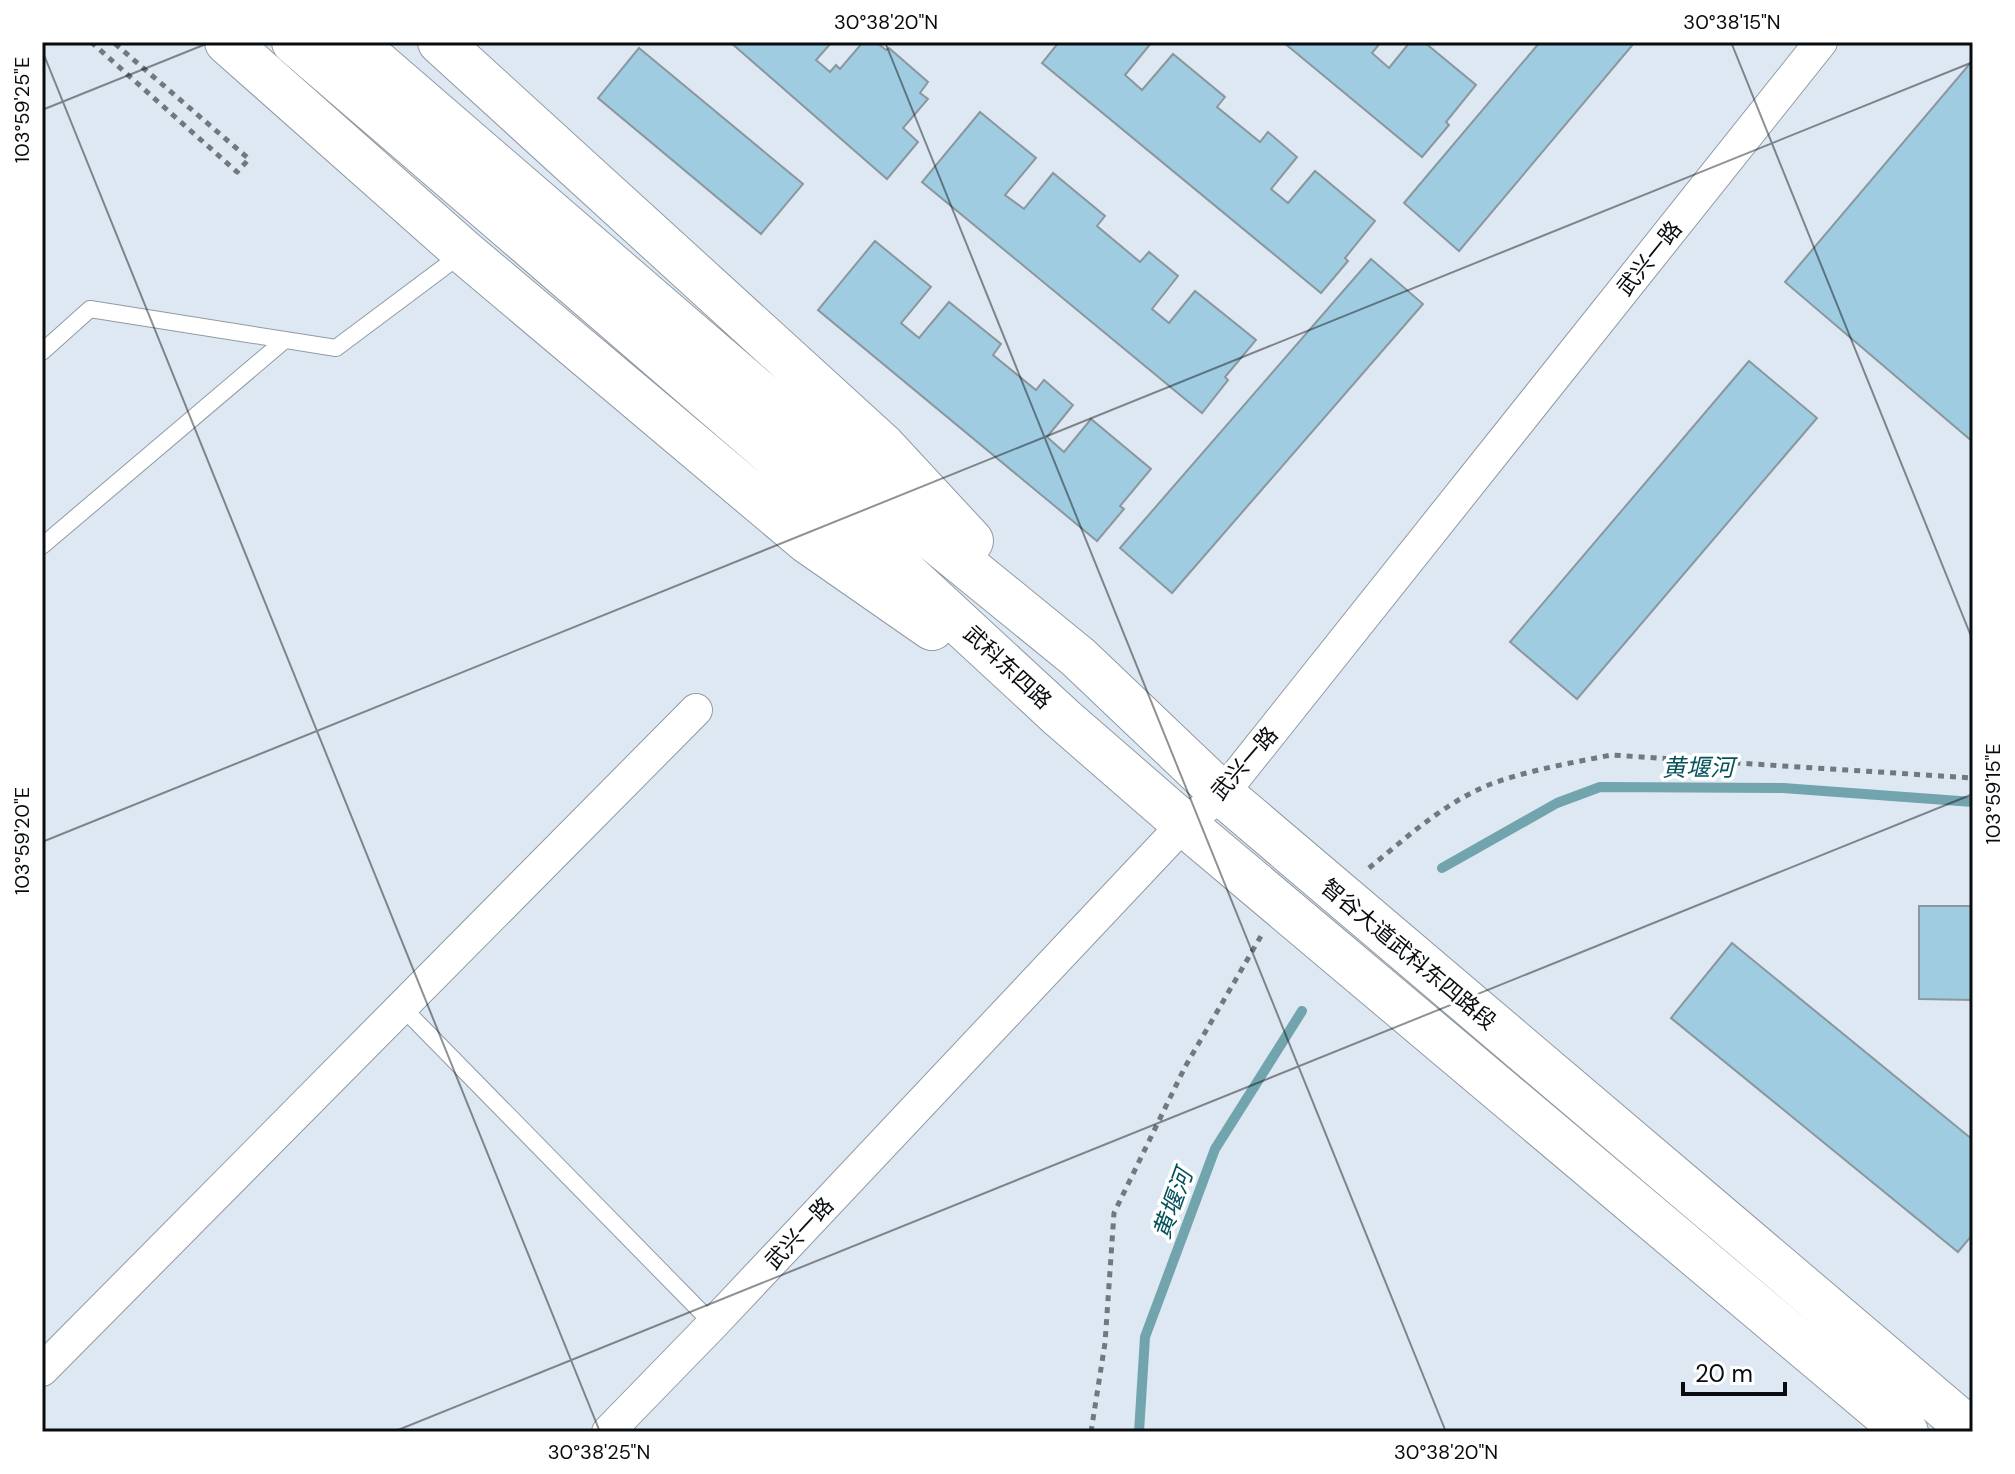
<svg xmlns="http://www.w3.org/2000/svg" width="2015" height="1474" viewBox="0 0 2015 1474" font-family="'DM Sans','Noto Sans SC',sans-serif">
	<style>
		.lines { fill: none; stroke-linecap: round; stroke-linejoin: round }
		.stream { stroke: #72a4ad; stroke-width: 10 }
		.building { fill: #a0cce1; stroke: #8a979e; stroke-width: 2 }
		.lane-casing { stroke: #909aa4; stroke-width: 18 }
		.street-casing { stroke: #909aa4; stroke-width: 34 }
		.secondary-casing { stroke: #909aa4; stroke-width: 46 }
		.path { stroke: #71787f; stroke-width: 5; stroke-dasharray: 6 6; stroke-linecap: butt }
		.lane { stroke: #fff; stroke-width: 16 }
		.street { stroke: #fff; stroke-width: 32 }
		.secondary { stroke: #fff; stroke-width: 44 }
		.ticks { fill: none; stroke: #080c0f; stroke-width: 2; stroke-opacity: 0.45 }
		.labels { text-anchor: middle; stroke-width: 7; stroke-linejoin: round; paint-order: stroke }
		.street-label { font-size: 22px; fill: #080c0f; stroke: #fff }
		.water-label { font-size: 24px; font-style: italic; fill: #04525c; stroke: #fff }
		.neatline { fill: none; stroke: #080c0f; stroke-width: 3 }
		.ticks-label { font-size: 20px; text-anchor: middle; fill: #080c0f }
	</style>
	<rect width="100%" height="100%" fill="#dde8f3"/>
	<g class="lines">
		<!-- stream -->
		<path class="stream" d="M 1442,868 L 1557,803 L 1600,787 L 1783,788 L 1973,802
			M 1139,1432 L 1145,1337 L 1215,1149 L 1302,1011"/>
	</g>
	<!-- building -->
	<path class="building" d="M 730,42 L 832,42 L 816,60 L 830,72 L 836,65 L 840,69 L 863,42 L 876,42 L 886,50 L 889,48 L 928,82 L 920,93 L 928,99 L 903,128 L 918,142 L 887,179 Z
		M 1059,42 L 1152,42 L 1125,75 L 1142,90 L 1173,54 L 1225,97 L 1217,107 L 1260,142 L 1268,132 L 1297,157 L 1271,189 L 1288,203 L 1315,171 L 1375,221 L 1345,258 L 1348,261 L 1321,293 L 1042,63 Z
		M 1283,42 L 1381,42 L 1372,53 L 1389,68 L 1410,42 L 1424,42 L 1476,85 L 1446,122 L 1449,125 L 1422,157 Z
		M 1540,42 L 1635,42 L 1459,251 L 1404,203 Z
		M 639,48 L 803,184 L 761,234 L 598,98 Z
		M 1973,60 L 1973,442 L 1785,282 Z
		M 980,112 L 1036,158 L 1005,195 L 1024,209 L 1053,173 L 1105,216 L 1097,226 L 1140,262 L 1149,252 L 1178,276 L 1152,309 L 1169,323 L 1195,291 L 1256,340 L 1225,377 L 1228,380 L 1202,413 L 922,182 Z
		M 875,241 L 931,287 L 901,323 L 919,338 L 949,302 L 1001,344 L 993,355 L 1036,390 L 1044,380 L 1073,405 L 1047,437 L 1064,452 L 1091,419 L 1151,469 L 1120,506 L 1124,509 L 1097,541 L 818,310 Z
		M 1371,259 L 1423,304 L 1172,593 L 1120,548 Z
		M 1749,361 L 1817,418 L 1577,699 L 1510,642 Z
		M 1919,906 L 1973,906 L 1973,1000 L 1919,999 Z
		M 1732,943 L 1973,1140 L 1973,1234 L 1958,1252 L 1671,1018 Z"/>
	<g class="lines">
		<defs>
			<path id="lane" d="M 42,352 L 90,309 L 336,348 L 463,253
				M 42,546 L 285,340
				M 402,1007 L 713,1324"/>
			<path id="street" d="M 42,1370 L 696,710
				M 608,1432 L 713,1324 L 1184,824 L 1222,794 L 1821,42"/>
			<path id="secondary" d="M 227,42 L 464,252 L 807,541 L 932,628
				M 294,42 L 835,508 L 1061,717 L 1184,824 L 1906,1432
				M 353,42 L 851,472 L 1078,657 L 1222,794 L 1973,1432
				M 440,42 L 882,445 L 971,541"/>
		</defs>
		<!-- lane casing -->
		<use href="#lane" class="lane-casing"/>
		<!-- street casing -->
		<use href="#street" class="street-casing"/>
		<!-- secondary casing -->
		<use href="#secondary" class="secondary-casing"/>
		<!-- path -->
		<path class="path" d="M 91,42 L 237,172 L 249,159 L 113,42
			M 1369,868 C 1406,838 1445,802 1491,784 C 1529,770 1571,763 1611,755 L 1973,778
			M 1091,1432 L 1105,1343 L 1114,1213 L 1185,1067 L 1261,936"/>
		<!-- lane -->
		<use href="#lane" class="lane"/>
		<!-- street -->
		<use href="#street" class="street"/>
		<!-- secondary -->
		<use href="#secondary" class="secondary"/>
	</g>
	<!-- ticks -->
	<path class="ticks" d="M 885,42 L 1446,1432M 1731,42 L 1973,641M 42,50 L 600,1432M 42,110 L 211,42M 42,842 L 1973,62M 393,1432 L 1973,794"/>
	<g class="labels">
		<!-- street labels -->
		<g class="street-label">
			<text transform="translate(1649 258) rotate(-51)" y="8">武兴一路</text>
			<text transform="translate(1008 667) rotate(43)" y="8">武科东四路</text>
			<text transform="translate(1244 763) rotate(-49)" y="8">武兴一路</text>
			<text transform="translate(1409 954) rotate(40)" y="8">智谷大道武科东四路段</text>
			<text transform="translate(799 1233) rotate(-47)" y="8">武兴一路</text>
		</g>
		<!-- water labels -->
		<g class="water-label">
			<text x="1698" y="776">黄堰河</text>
			<text transform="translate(1173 1204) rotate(-70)" y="8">黄堰河</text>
		</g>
	</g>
	<!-- border -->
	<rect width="2015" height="1474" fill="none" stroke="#ffffff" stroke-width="88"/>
	<!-- scale -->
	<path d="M1683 1382v12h102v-12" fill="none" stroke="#080c0f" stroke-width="4"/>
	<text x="1695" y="1382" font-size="24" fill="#080c0f" stroke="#ffffff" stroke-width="6" paint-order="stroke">20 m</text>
	<rect x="44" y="44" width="1927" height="1386" class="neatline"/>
	<g class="ticks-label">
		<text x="886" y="29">30°38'20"N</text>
		<text x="1732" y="29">30°38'15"N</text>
		<text transform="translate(22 110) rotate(-90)" y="7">103°59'25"E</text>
		<text transform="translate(1993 794) rotate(-90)" y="7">103°59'15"E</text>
		<text transform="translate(22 841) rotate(-90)" y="7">103°59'20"E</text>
		<text x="599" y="1459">30°38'25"N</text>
		<text x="1446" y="1459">30°38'20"N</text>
	</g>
</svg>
